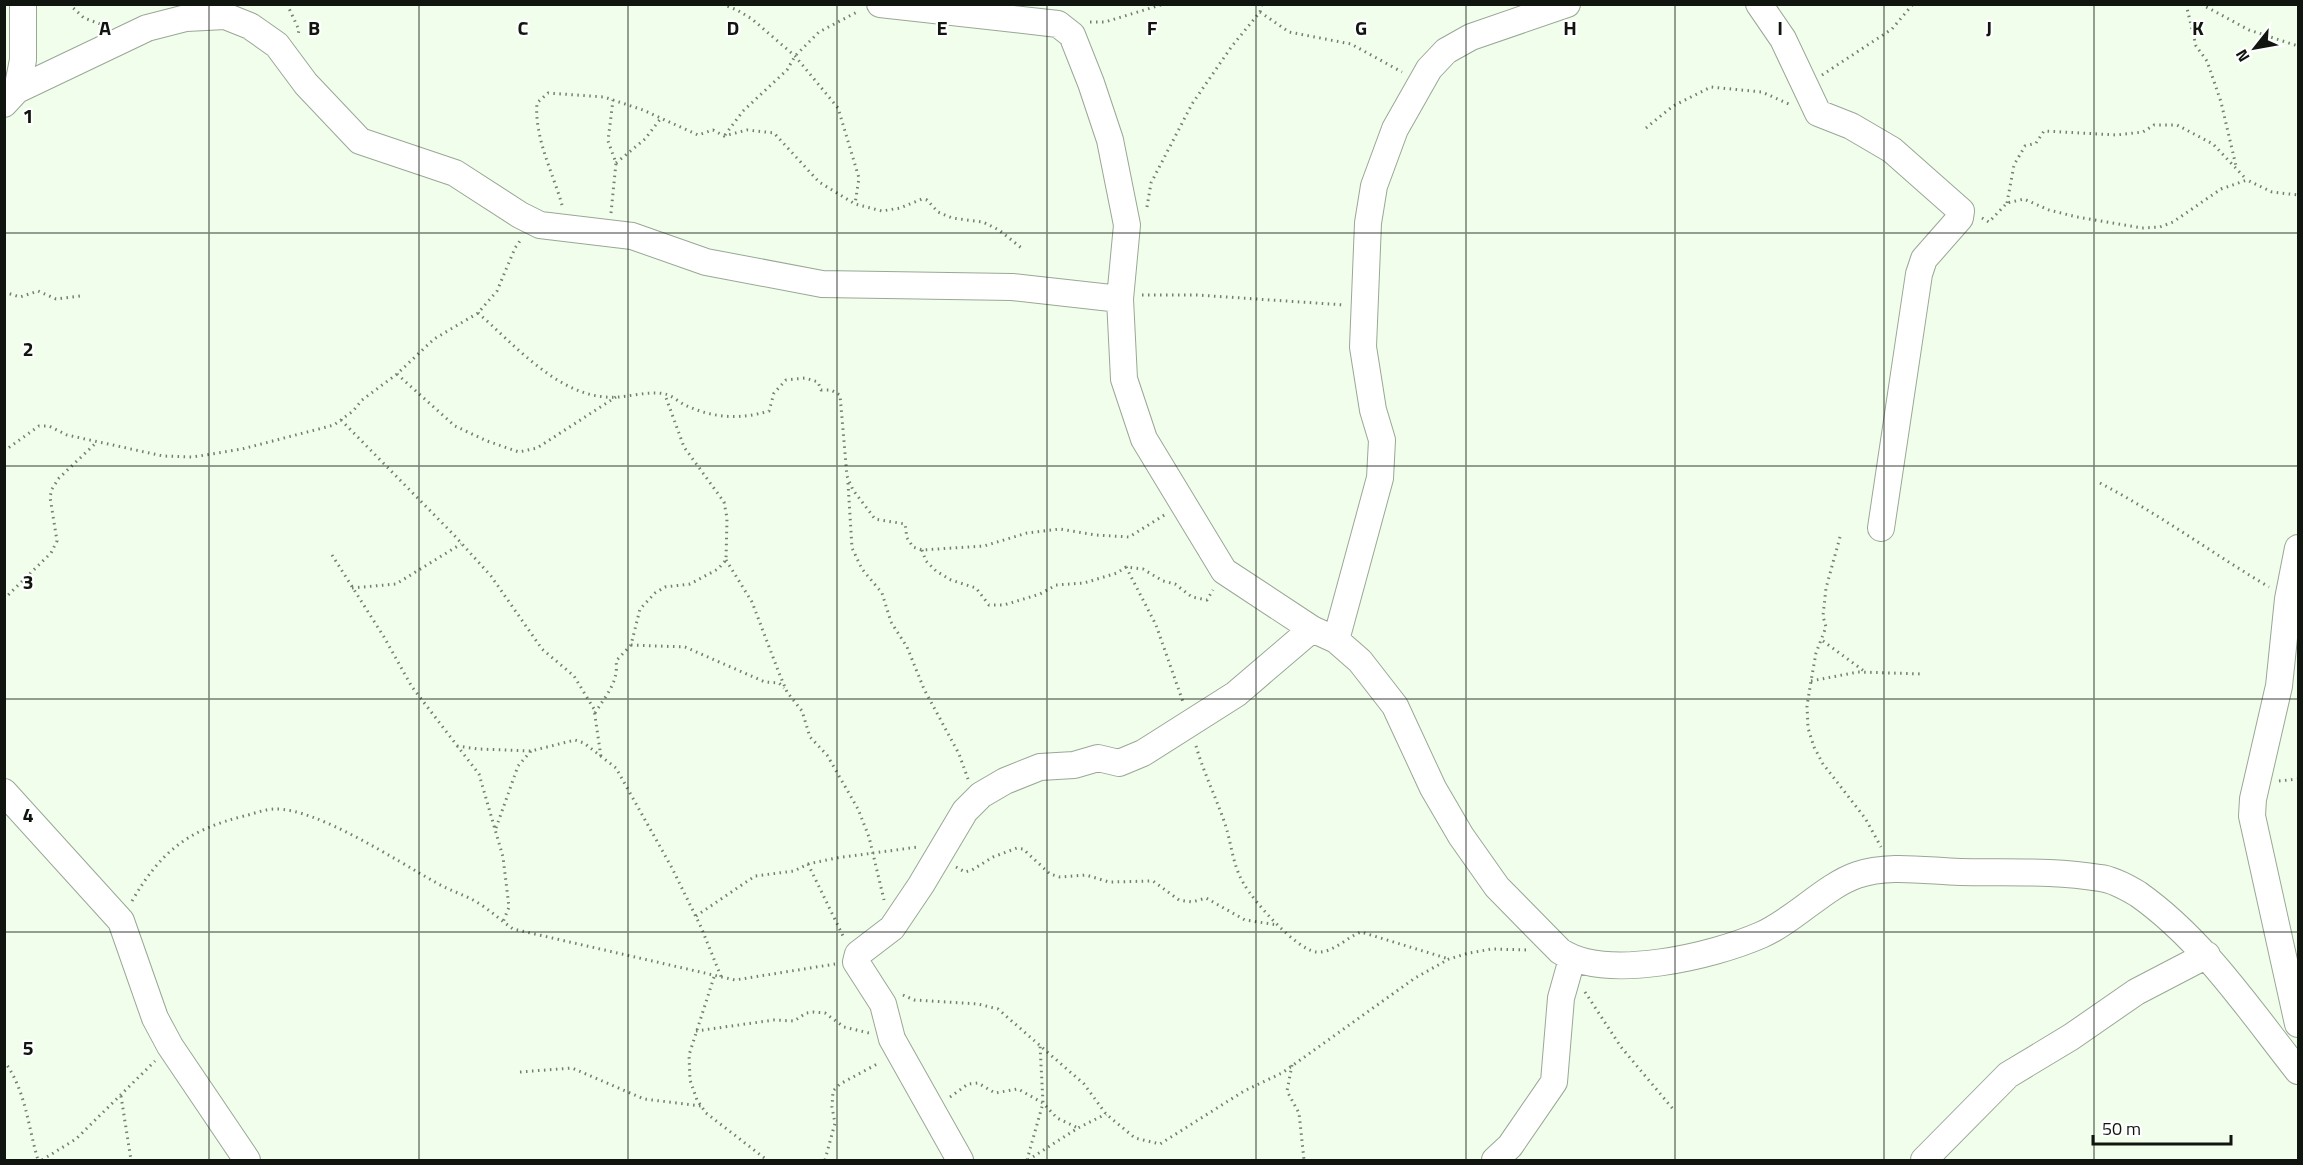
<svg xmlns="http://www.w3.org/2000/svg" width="2303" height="1165" viewBox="0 0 2303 1165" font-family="'Titillium Web',sans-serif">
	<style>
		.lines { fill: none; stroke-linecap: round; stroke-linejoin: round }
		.minor-casing { stroke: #9aa796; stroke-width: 28 }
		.path { stroke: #757e72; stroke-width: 3; stroke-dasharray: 1.5 4.5; stroke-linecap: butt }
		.minor { stroke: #fff; stroke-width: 26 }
		.grid { fill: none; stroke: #10150f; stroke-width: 1.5; stroke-opacity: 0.55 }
		.grid-label { font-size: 20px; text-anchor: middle; font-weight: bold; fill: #10150f; stroke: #fff; stroke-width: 4.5; stroke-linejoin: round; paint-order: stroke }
	</style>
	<rect width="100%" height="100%" fill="#f0feeb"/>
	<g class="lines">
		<defs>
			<path id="minor" d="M 880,4 L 1058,24 L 1072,35 L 1091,83 L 1110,140 L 1127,225 L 1120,299 L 1124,379 L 1144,439 L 1224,571 L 1312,629 L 1336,640 L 1360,661 L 1395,706 L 1433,788 L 1461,836 L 1497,887 L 1560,951 C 1606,982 1713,956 1761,935 C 1795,920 1825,886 1857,875 C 1888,864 1927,871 1960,872 C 2007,873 2054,870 2100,878 C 2112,879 2128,888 2138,894 C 2203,940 2249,1009 2298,1071
				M 1759,4 L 1783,39 L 1818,113 L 1851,126 L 1892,150 L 1961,211 L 1960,218 L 1924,259 L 1919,274 L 1881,528
				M 17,90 L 147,28 L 186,18 L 225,16 L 250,26 L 277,45 L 306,84 L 360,141 L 455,173 L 520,215 L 540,225 L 632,236 L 706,262 L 822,284 L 1012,287 L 1120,299
				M 4,104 L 17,90 L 23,60 L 23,4
				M 2298,548 L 2288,599 L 2279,686 L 2253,799 L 2252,816 L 2298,1024
				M 1336,640 L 1380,478 L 1382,440 L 1373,410 L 1363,347 L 1368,223 L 1374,186 L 1395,129 L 1429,69 L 1446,51 L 1471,37 L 1567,4
				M 4,792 L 121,921 L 155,1018 L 170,1046 L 247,1160
				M 960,1160 L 892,1039 L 883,1004 L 856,962 L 858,954 L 892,928 L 921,885 L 965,811 L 981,795 L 1005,781 L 1040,767 L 1074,765 L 1098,758 L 1119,763 L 1143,753 L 1236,694 L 1312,629
				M 1495,1160 L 1510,1146 L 1554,1082 L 1561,998 L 1572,959
				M 1924,1160 L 2008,1075 L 2071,1037 L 2136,992 L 2207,955"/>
		</defs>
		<!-- minor casing -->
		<use href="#minor" class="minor-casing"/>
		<!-- path -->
		<path class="path" d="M 69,4 L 84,18 L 103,25
			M 287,4 L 299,30 L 298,35
			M 722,4 L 737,10 L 752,19 L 795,56 L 838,108 L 859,178 L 855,204
			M 2186,4 L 2196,46 L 2207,61 L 2221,102 L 2236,166
			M 2201,4 L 2249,30 L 2298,46
			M 1260,12 L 1289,32 L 1351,44 L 1402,72
			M 1090,22 L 1105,22 L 1164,4
			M 1822,75 L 1892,29 L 1913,4
			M 1646,128 L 1673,106 L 1711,87 L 1762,92 L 1791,105
			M 725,135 L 743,111 L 787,70 L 795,56 L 819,32 L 859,11
			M 616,163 L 645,139 L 661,118
			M 2007,203 L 2014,165 L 2025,146 L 2036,143 L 2044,131 L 2116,135 L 2143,132 L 2154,125 L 2177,125 L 2213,144 L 2247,180
			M 562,205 C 553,173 534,137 537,103 L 548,93 L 604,97 L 643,110 L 698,135 L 713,130 L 724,136 L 747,130 L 774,133 L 819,182 L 855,204 L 882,211 L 900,208 L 922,199 L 927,200 L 938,212 L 952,218 L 983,222 L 999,230 L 1024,250
			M 1147,207 L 1151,183 L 1192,104 L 1232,46 L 1260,12 L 1262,4
			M 611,213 L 616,163 L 608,141 L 613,100
			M 1982,218 L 1989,222 L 2007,203 L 2024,199 L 2049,210 L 2077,217 L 2142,228 L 2160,227 L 2173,222 L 2221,189 L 2247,180 L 2272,192 L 2298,195
			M 4,292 L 20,297 L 38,291 L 56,299 L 80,296
			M 1142,295 L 1197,295 L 1345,305
			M 478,313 C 513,343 556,394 606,397 C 624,399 647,390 665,394 C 671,395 679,402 685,405 C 712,418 740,420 769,411 L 774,393 L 786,380 L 805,378 L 818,382 L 821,390 L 831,390 L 840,395 L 847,476 L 853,490 L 875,519 L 905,524 L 907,538 L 913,547 L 922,550 L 984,546 L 1027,533 L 1060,529 L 1096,535 L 1129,537 L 1166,514
			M 397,374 L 455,426 L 487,441 L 519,452 L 537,448 L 616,397
			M 341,420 L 453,534 L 491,576 L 542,649 L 574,676 L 594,709 L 601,757
			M 4,451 L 39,426 L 49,426 L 67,435 L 163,456 L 193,457 L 242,449 L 334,425 L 353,411 L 362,400 L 397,374 L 434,339 L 478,313 L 497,291 L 515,248 L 522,238
			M 848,483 L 852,548 L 862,569 L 882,593 L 891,622 L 907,647 L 924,689 L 959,754 L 968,779
			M 2100,483 C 2159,514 2212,553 2269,587
			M 1840,537 L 1826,588 L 1823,616 L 1826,627 L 1816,653 L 1811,681 L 1807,706 L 1808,728 L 1814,747 L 1823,764 L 1865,818 L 1881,847
			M 922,550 L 926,561 L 936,571 L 951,580 L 976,588 L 989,605 L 1004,605 L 1040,594 L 1056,585 L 1084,583 L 1117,573 L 1126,567 L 1143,569 L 1163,581 L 1175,584 L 1192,597 L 1207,600 L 1213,590
			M 332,555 L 384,637 L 412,687 L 479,774 L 503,857 L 509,907 L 503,922
			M 726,560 L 752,602 L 779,673 L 787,692 L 802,711 L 810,737 L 827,755 L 858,809 L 869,837 L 884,900
			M 1126,567 L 1156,625 L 1183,702
			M 352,588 L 396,584 L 461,544
			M 4,599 L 51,553 L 57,541 L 50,497 L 52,489 L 59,478 L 97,442
			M 1823,641 L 1864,671
			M 631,645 L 685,647 L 765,682 L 779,683 L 784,688
			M 1811,681 L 1858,672 L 1923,674
			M 595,713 C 606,695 619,682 616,661 L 631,645 L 640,609 L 655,593 L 665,587 L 690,584 L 718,569 L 726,560 L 727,518 L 724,502 L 684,447 L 665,395
			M 457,746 L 478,749 L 531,751 L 575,740 L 584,743 L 616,768 L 672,868 L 701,927 L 722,979
			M 1196,746 C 1204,774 1217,799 1226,827 C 1232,847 1233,866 1244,884 C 1254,902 1296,949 1316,952 C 1332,954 1347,937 1361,932 L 1449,959
			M 2279,781 L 2298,779
			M 496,828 L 518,766 L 531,751
			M 808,864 L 844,938
			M 956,867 L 965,872 L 972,870 L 993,857 L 1017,848 L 1023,849 L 1050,874 L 1060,877 L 1086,875 L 1109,882 L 1153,881 L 1179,900 L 1192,902 L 1206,898 L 1245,920 L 1278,925
			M 132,901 C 161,851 188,830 244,816 C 253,814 265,809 275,809 C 317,808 397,861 435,882 C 450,891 466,895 480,904 C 492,912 502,921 513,929 L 735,980 L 835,964
			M 696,916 L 755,876 L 794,871 L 808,864 L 836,858 L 918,847
			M 714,977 L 689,1055 L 690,1080 L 697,1100 L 706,1113 L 767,1160
			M 1585,992 L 1621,1047 L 1673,1109
			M 903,995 L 914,1000 L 978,1004 L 998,1009 L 1084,1084 L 1106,1114 L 1135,1138 L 1160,1144 L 1244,1091 L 1282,1073 L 1415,978 L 1449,959 L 1469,953 L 1492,949 L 1530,950
			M 696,1031 L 774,1020 L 794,1021 L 806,1013 L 814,1012 L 825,1013 L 844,1027 L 869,1033
			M 4,1061 C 26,1090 28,1127 38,1160
			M 1292,1065 L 1287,1091 L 1299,1113 L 1304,1160
			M 520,1072 L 572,1068 L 644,1099 L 701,1106
			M 121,1096 L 131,1160
			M 950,1097 L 968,1084 L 978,1083 L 995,1093 L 1018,1089 L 1043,1103 L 1057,1118 L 1078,1128
			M 42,1160 L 76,1139 L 155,1061
			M 825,1160 L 835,1123 L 832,1107 L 833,1091 L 840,1084 L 879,1063
			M 1027,1160 L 1043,1103 L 1040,1045
			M 1028,1160 L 1078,1128 L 1106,1114"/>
		<!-- minor -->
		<use href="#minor" class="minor"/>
	</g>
	<!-- grid -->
	<path class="grid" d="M 209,4 L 209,1160M 419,4 L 419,1160M 628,4 L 628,1160M 837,4 L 837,1160M 1047,4 L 1047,1160M 1256,4 L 1256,1160M 1466,4 L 1466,1160M 1675,4 L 1675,1160M 1884,4 L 1884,1160M 2094,4 L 2094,1160M 4,233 L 2298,233M 4,466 L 2298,466M 4,699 L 2298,699M 4,932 L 2298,932"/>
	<g class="grid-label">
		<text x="105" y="35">A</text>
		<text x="314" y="35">B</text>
		<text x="523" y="35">C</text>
		<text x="733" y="35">D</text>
		<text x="942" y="35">E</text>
		<text x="1152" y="35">F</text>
		<text x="1361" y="35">G</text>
		<text x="1570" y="35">H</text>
		<text x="1780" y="35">I</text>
		<text x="1989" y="35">J</text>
		<text x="2198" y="35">K</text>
		<text x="28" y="123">1</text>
		<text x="28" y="356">2</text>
		<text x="28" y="589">3</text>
		<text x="28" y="822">4</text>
		<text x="28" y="1055">5</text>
	</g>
	<!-- border -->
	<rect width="2303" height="1165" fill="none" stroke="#10150f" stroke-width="12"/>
	<!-- north arrow -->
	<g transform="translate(2255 48) rotate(239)" stroke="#ffffff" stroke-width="4.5" paint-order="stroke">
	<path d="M0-4.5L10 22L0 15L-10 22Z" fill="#10150f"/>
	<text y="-9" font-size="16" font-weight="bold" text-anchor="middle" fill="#10150f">N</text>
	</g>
	<!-- scale -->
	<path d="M2093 1135v9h138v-9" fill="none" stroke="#10150f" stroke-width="3"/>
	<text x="2102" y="1135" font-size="18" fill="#10150f" stroke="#ffffff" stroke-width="4.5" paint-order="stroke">50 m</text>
</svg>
